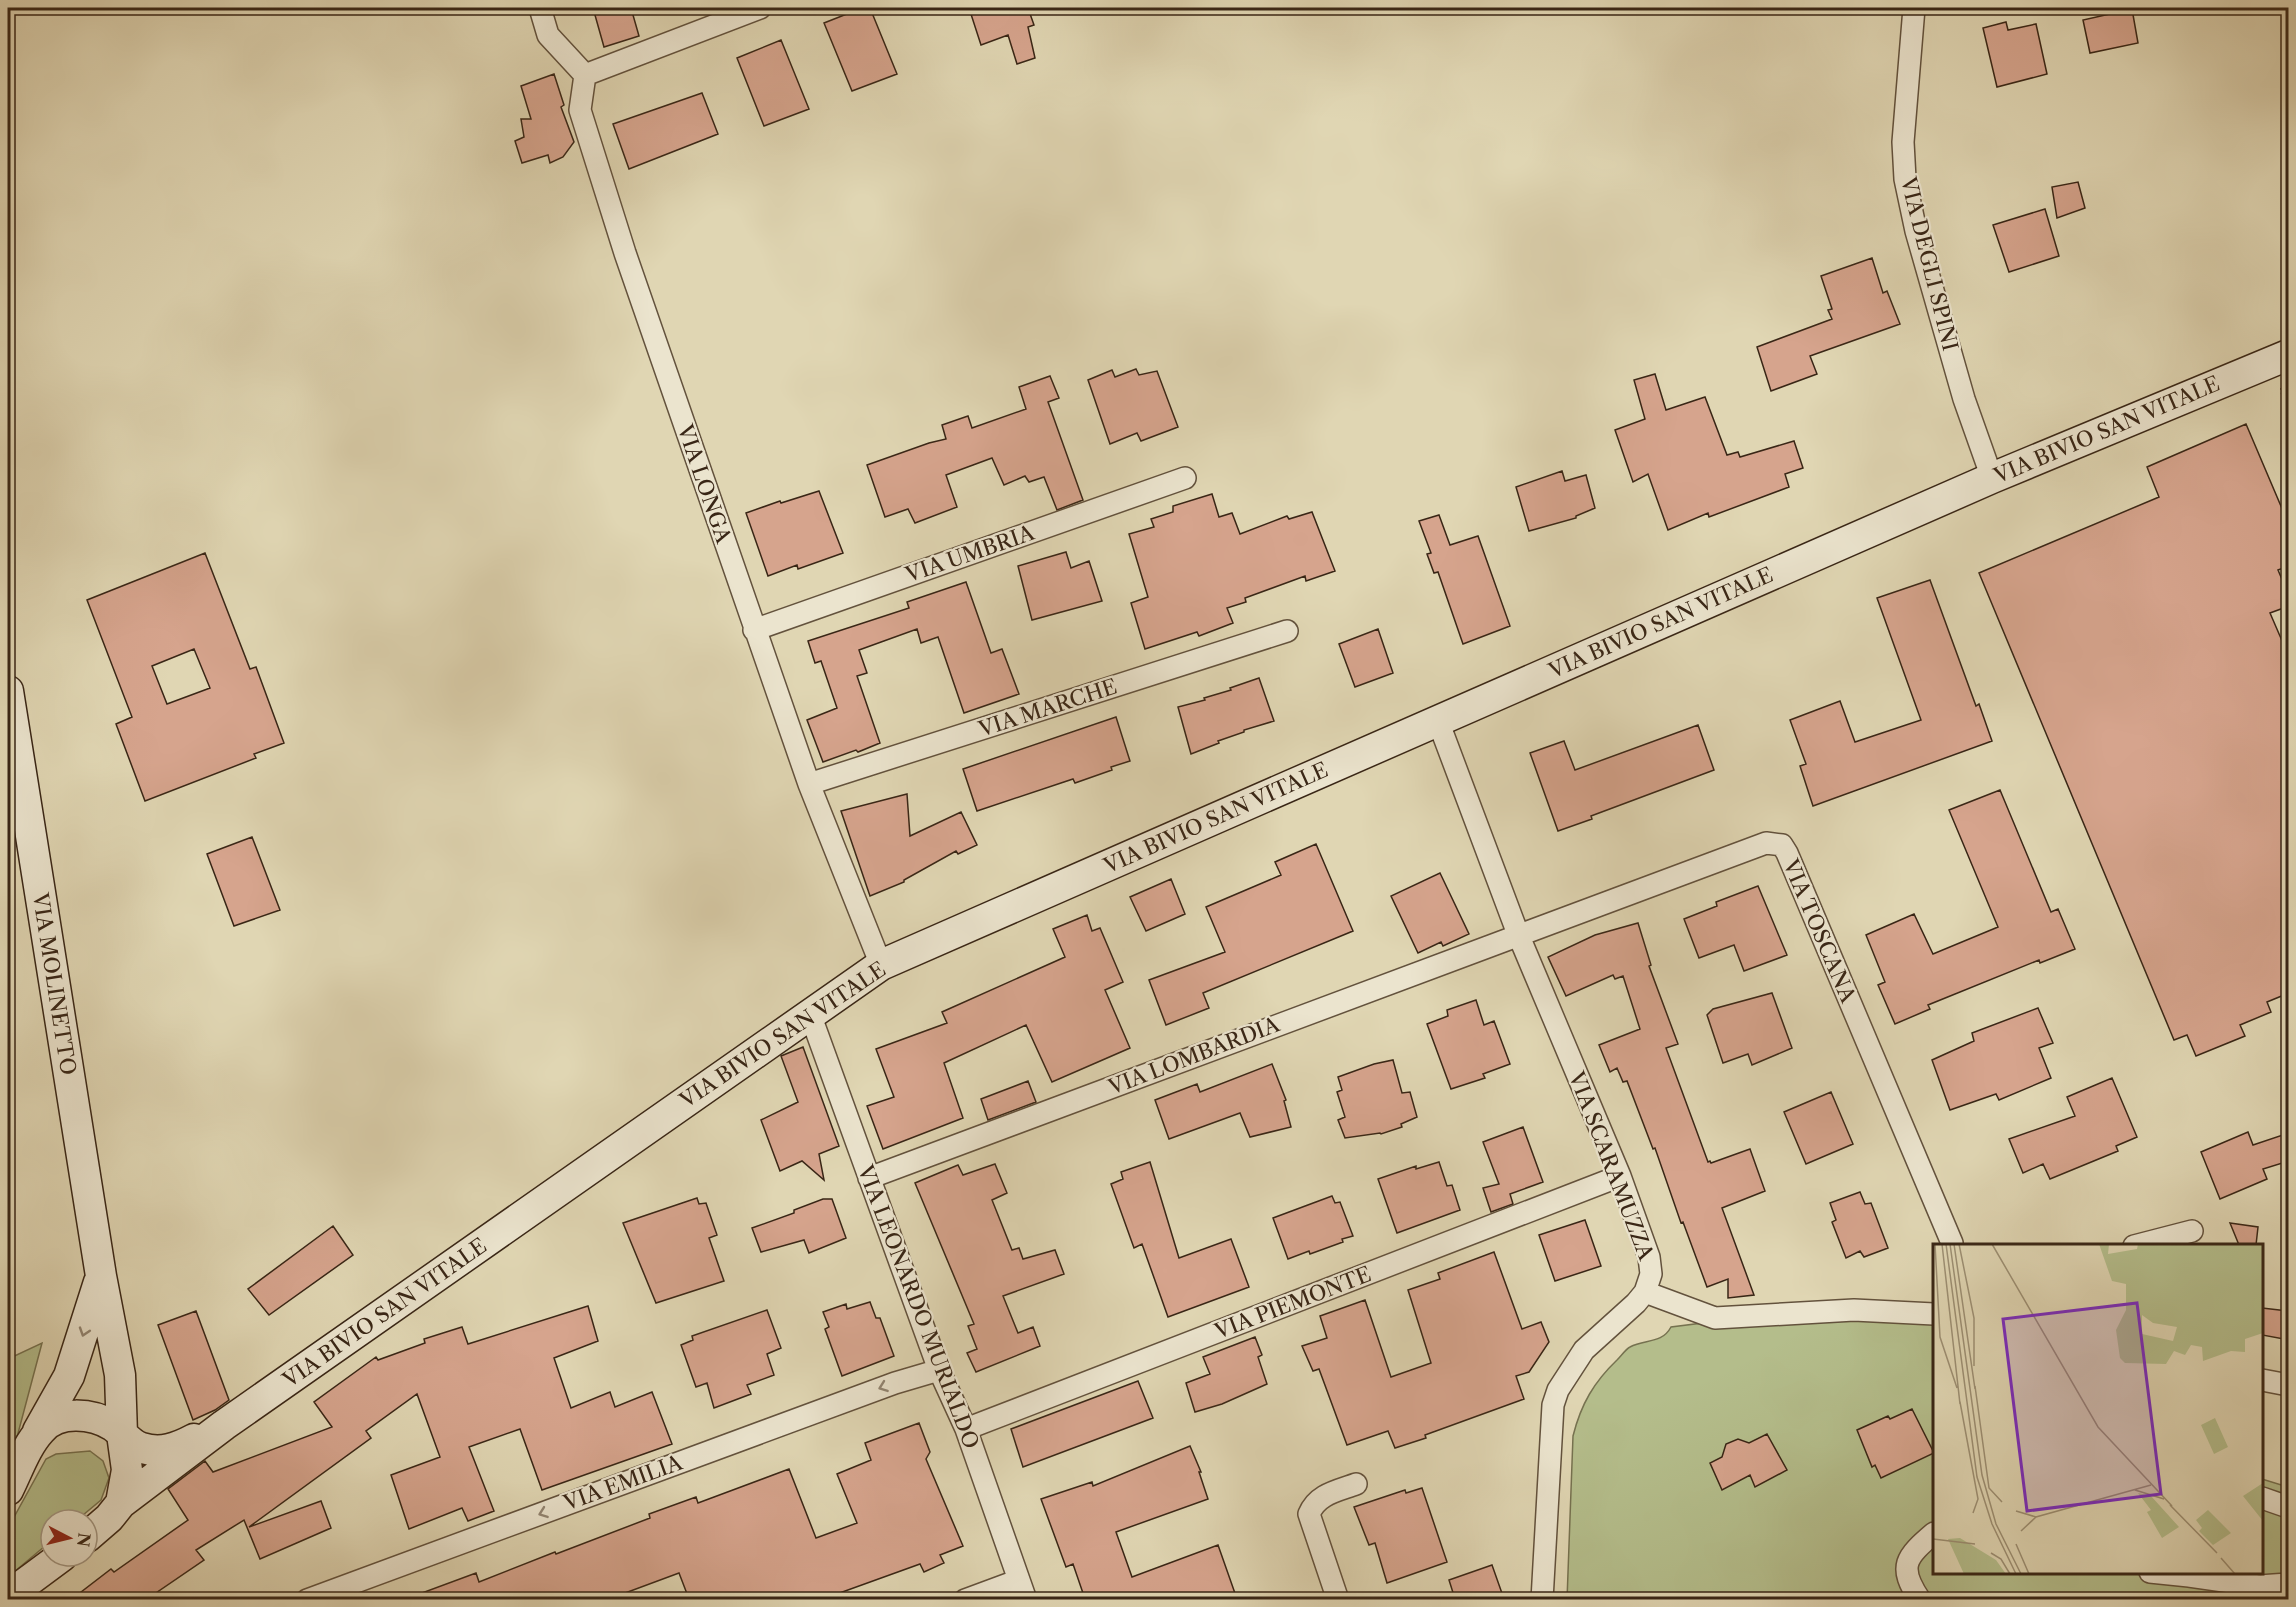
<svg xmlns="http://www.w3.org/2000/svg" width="2296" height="1607" viewBox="0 0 2296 1607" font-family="'Libre Caslon Text',serif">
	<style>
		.green { fill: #b4bd8b; stroke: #767250; stroke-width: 1.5 }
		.building { fill: #d6a48d; stroke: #392616; stroke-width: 1.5; fill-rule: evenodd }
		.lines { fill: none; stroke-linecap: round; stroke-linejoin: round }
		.street-casing { stroke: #63523d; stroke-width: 24 }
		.secondary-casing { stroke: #392616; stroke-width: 33 }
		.path { stroke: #392616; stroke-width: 4; stroke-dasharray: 1.5 3; stroke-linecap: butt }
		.street { stroke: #ebe4ce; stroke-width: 21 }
		.secondary { stroke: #ebe4ce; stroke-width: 30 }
		.oneway { stroke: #928572 }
		.labels { text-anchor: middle; stroke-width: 4.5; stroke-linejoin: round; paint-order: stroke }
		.street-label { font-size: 21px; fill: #392616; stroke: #ebe4ce }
		.inset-road { fill: none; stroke: #9d9074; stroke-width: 1.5 }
		.view { fill: #7b2cbf; fill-opacity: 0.15; stroke: #7b2cbf; stroke-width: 3 }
		.inset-edge { fill: none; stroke: #392616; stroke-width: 3 }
	</style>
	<rect width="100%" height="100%" fill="#e0d6b3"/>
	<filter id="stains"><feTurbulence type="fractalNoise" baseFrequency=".00333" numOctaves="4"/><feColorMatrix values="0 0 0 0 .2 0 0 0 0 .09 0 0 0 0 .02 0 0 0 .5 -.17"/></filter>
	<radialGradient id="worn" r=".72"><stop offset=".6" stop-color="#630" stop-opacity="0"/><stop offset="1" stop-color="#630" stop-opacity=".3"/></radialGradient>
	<!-- green -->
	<path class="green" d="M 1783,1313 L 1934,1315 L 1934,1572 L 2262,1572 L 2262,1479 L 2288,1487 L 2288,1599 L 1567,1600 L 1573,1436 C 1581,1404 1594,1382 1617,1360 C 1621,1356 1626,1349 1630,1347 C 1645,1339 1662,1344 1671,1327 Z
		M 42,1343 L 12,1456 L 8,1461 L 8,1359 Z
		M 90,1451 L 103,1461 L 109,1478 L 101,1500 L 77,1520 L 51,1520 L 51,1541 L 8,1577 L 8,1528 L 46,1459 L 56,1454 Z"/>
	<!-- building -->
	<path class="building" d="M 593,8 L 631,8 L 639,36 L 604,47 Z
		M 862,8 L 870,8 L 897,74 L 852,91 L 824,23 Z
		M 969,8 L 1028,8 L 1034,25 L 1028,27 L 1035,58 L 1017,64 L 1008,35 L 981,45 Z
		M 2132,9 L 2138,43 L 2090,53 L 2083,20 Z
		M 2006,22 L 2008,30 L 2036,24 L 2047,74 L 1997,87 L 1983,28 Z
		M 781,40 L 809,109 L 764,126 L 737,58 Z
		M 554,74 L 564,105 L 561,107 L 574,142 L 563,157 L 550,163 L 548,155 L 522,163 L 515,141 L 524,137 L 521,119 L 531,119 L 521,86 Z
		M 702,93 L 718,134 L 629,169 L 613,124 Z
		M 2078,182 L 2085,208 L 2057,218 L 2052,187 Z
		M 2045,209 L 2059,256 L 2009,272 L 1993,225 Z
		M 1872,258 L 1883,293 L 1887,291 L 1900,324 L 1810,356 L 1817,374 L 1771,391 L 1757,347 L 1832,319 L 1828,310 L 1832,309 L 1821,276 Z
		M 1136,369 L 1139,375 L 1157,371 L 1178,427 L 1141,441 L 1137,433 L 1110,444 L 1088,380 L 1112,370 L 1115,377 Z
		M 1655,374 L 1666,410 L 1705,397 L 1727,455 L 1738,452 L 1740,457 L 1794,441 L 1803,468 L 1785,474 L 1789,487 L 1709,517 L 1708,513 L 1668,530 L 1648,474 L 1633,482 L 1615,430 L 1645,419 L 1634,380 Z
		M 1050,376 L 1059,398 L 1048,402 L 1083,500 L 1057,510 L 1044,477 L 1029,482 L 1025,476 L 1004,485 L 992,458 L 946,475 L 957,507 L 915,523 L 908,509 L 885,517 L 867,465 L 929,443 L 946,439 L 942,425 L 968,416 L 972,428 L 1026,409 L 1019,387 Z
		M 2246,424 L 2289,525 L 2289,566 L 2278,570 L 2289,596 L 2289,606 L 2270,613 L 2289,657 L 2289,993 L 2267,1002 L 2271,1012 L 2240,1025 L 2245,1036 L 2196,1056 L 2187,1035 L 2174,1040 L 1979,573 L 2159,497 L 2147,467 Z
		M 1562,471 L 1565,481 L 1586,475 L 1595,508 L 1576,516 L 1576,518 L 1529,531 L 1516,487 Z
		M 819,491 L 843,553 L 798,569 L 797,565 L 768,576 L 746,513 L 780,501 L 781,503 Z
		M 1212,494 L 1219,517 L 1232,513 L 1240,534 L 1287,516 L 1289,519 L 1312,512 L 1335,571 L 1306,581 L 1305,576 L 1245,598 L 1246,602 L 1227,608 L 1233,623 L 1199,636 L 1197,632 L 1145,649 L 1131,603 L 1148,597 L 1129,534 L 1154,527 L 1151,519 L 1173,512 L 1173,506 Z
		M 1439,515 L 1450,545 L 1478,536 L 1510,626 L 1463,644 L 1438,572 L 1434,573 L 1427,554 L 1431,553 L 1419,521 Z
		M 1066,552 L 1071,568 L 1089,561 L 1102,601 L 1032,620 L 1018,566 Z
		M 205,553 L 250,669 L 256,667 L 284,743 L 254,754 L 256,758 L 145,801 L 116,724 L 132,717 L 87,600 ZM 194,649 L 210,688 L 167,704 L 152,666 Z
		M 1930,580 L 1976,706 L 1979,704 L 1992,741 L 1813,806 L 1800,766 L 1806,764 L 1790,720 L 1840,701 L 1855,742 L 1921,720 L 1877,598 Z
		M 966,582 L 991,653 L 1002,649 L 1019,694 L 964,713 L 938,637 L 921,643 L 917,629 L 859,650 L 867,673 L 857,676 L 880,743 L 858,752 L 856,750 L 823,762 L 807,720 L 837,708 L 821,661 L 815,663 L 808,641 L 909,608 L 907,602 Z
		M 1378,629 L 1393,673 L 1355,687 L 1339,644 Z
		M 1259,678 L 1274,721 L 1244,730 L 1244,732 L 1218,741 L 1219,743 L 1191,754 L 1178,707 L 1205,700 L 1204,698 L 1231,690 L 1230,688 Z
		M 1116,717 L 1130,761 L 1111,767 L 1112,770 L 1075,783 L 1073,779 L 977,811 L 963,769 Z
		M 1698,725 L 1714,770 L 1591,816 L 1592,819 L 1558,831 L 1530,753 L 1564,741 L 1575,770 Z
		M 2000,790 L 2051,912 L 2058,909 L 2075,949 L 2040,963 L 2039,960 L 1928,1005 L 1930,1009 L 1895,1024 L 1878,985 L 1885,982 L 1866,935 L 1914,914 L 1933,954 L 1998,927 L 1949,810 Z
		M 907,794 L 910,836 L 961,812 L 977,845 L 958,854 L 956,851 L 904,880 L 904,882 L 870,896 L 841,811 Z
		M 252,837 L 280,910 L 234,926 L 207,854 Z
		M 1316,844 L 1353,931 L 1203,993 L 1209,1008 L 1166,1025 L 1149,980 L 1225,952 L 1206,907 L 1281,875 L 1275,862 Z
		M 1440,873 L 1469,934 L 1443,946 L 1441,942 L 1418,953 L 1391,896 Z
		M 1171,879 L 1185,914 L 1146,931 L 1130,897 Z
		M 1758,886 L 1787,955 L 1744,971 L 1734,945 L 1699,958 L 1684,919 L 1717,906 L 1716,902 Z
		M 1087,915 L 1092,931 L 1100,928 L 1123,982 L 1105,990 L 1130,1048 L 1052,1082 L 1026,1025 L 944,1063 L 963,1118 L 883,1149 L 867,1106 L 894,1097 L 876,1049 L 947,1023 L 942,1012 L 1065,957 L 1053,929 Z
		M 1638,923 L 1651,965 L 1649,966 L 1678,1044 L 1666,1048 L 1708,1162 L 1710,1161 L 1711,1163 L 1750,1149 L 1765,1191 L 1722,1208 L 1754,1295 L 1728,1298 L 1728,1279 L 1707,1287 L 1683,1222 L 1681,1223 L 1655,1148 L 1653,1149 L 1627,1081 L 1623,1082 L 1617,1068 L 1610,1072 L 1599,1045 L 1640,1029 L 1623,976 L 1615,979 L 1613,975 L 1566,996 L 1548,957 L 1595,935 Z
		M 1772,993 L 1792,1048 L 1752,1065 L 1748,1054 L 1723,1063 L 1707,1015 L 1713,1009 Z
		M 1476,1000 L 1484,1025 L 1494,1021 L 1510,1064 L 1483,1074 L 1485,1078 L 1451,1089 L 1427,1024 L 1448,1016 L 1447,1010 Z
		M 2038,1008 L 2053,1043 L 2039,1048 L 2051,1078 L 1999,1100 L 1996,1094 L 1950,1110 L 1932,1060 L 1974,1041 L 1972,1033 Z
		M 803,1047 L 839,1146 L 819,1154 L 824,1180 L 802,1161 L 780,1171 L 761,1120 L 798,1102 L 781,1056 Z
		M 1393,1060 L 1402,1093 L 1410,1092 L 1417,1117 L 1401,1124 L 1402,1127 L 1381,1134 L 1380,1133 L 1345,1138 L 1338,1120 L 1345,1117 L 1337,1092 L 1342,1090 L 1338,1077 L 1374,1064 Z
		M 1272,1064 L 1286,1100 L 1284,1101 L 1291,1127 L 1250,1137 L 1240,1113 L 1169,1139 L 1155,1100 L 1197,1084 L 1200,1092 Z
		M 2112,1078 L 2137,1137 L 2116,1146 L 2118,1151 L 2050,1179 L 2043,1164 L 2023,1173 L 2009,1139 L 2075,1116 L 2067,1097 Z
		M 1028,1081 L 1036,1102 L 988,1120 L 981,1099 Z
		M 1831,1092 L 1853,1144 L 1806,1164 L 1784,1112 Z
		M 1523,1127 L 1543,1182 L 1510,1194 L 1513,1204 L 1491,1212 L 1483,1188 L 1499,1184 L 1483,1142 Z
		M 2248,1132 L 2253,1145 L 2289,1133 L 2289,1161 L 2263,1169 L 2267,1179 L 2220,1199 L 2201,1152 Z
		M 1150,1162 L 1179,1258 L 1231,1239 L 1249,1287 L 1168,1317 L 1142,1244 L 1134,1248 L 1111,1184 L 1123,1179 L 1121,1172 Z
		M 1439,1162 L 1447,1186 L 1452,1185 L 1460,1210 L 1397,1233 L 1378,1179 L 1416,1166 L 1416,1169 Z
		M 995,1164 L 1007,1193 L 992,1200 L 1012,1250 L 1019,1248 L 1023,1259 L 1055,1250 L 1064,1274 L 1003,1296 L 1018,1333 L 1033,1327 L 1040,1346 L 976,1372 L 967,1353 L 977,1349 L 968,1326 L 974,1324 L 915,1183 L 958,1165 L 963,1175 Z
		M 1860,1192 L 1865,1204 L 1871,1203 L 1888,1248 L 1864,1257 L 1860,1251 L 1846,1258 L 1832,1222 L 1836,1220 L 1830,1203 Z
		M 1332,1196 L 1335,1203 L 1340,1202 L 1353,1236 L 1342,1239 L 1343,1242 L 1310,1254 L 1309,1251 L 1288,1259 L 1273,1218 Z
		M 697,1198 L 699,1204 L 706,1203 L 717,1235 L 709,1238 L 724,1281 L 656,1303 L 623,1223 Z
		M 823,1199 L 832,1199 L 846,1238 L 809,1253 L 804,1240 L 761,1252 L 752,1228 L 794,1213 L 794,1210 Z
		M 1585,1220 L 1601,1266 L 1555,1281 L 1539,1235 Z
		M 2230,1223 L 2258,1227 L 2256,1245 L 2239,1245 Z
		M 333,1226 L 353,1255 L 269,1315 L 248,1289 Z
		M 1494,1252 L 1522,1329 L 1541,1322 L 1549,1342 L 1529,1372 L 1516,1376 L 1524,1399 L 1425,1435 L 1426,1438 L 1395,1448 L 1388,1431 L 1347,1445 L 1319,1369 L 1313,1371 L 1302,1346 L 1327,1338 L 1320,1316 L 1365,1300 L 1391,1377 L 1431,1363 L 1408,1290 L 1440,1279 L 1438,1273 Z
		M 870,1302 L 876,1318 L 880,1318 L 894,1356 L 842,1376 L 825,1329 L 829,1327 L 823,1312 L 846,1304 L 847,1309 Z
		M 588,1306 L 598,1341 L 554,1358 L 571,1408 L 610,1392 L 615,1407 L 652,1392 L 672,1444 L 542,1490 L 520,1429 L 469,1447 L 494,1511 L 468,1521 L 462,1508 L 409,1529 L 391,1475 L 440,1457 L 417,1394 L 366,1431 L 371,1438 L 249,1527 L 321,1501 L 331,1528 L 260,1559 L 244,1520 L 196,1550 L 204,1560 L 147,1599 L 72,1599 L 111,1569 L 114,1572 L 188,1520 L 168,1489 L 205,1461 L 213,1472 L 332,1427 L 314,1402 L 376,1357 L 378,1360 L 425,1343 L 424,1339 L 462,1327 L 468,1344 Z
		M 2262,1308 L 2289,1311 L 2289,1340 L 2262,1335 Z
		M 767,1310 L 781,1348 L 767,1354 L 774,1375 L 747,1385 L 751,1394 L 714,1408 L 707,1383 L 696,1387 L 681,1345 L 693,1340 L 692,1336 Z
		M 196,1311 L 229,1400 L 215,1410 L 193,1420 L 158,1325 Z
		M 1255,1337 L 1262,1355 L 1258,1357 L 1267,1384 L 1222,1404 L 1195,1412 L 1186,1383 L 1210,1374 L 1203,1357 Z
		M 1138,1381 L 1153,1418 L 1023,1467 L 1011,1429 Z
		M 1912,1409 L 1934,1453 L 1881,1478 L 1875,1465 L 1872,1467 L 1857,1430 L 1888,1416 L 1890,1419 Z
		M 919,1423 L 930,1452 L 926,1459 L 963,1546 L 940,1555 L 944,1563 L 924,1572 L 920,1564 L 823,1599 L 689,1599 L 679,1573 L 609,1599 L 411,1599 L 411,1597 L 476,1573 L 479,1582 L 555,1552 L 556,1554 L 650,1518 L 649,1514 L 696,1497 L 698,1503 L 789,1469 L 816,1538 L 857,1523 L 837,1474 L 871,1460 L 865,1443 Z
		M 1767,1434 L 1787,1470 L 1755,1487 L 1750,1475 L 1722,1490 L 1710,1463 L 1722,1457 L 1726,1444 L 1738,1439 L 1749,1443 Z
		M 1190,1446 L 1201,1472 L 1199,1472 L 1208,1499 L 1116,1532 L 1132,1577 L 1218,1545 L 1237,1599 L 1085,1599 L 1073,1564 L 1066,1567 L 1041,1499 L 1092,1482 L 1093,1486 Z
		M 1422,1488 L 1447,1562 L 1387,1583 L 1375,1543 L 1369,1545 L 1354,1507 L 1405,1490 L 1406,1493 Z
		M 1492,1565 L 1504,1599 L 1455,1599 L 1449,1580 Z"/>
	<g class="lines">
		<defs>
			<path id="street" d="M 540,8 L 548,35 L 585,75 L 580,110 L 625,253 L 809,784 L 881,965
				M 1914,8 L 1903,142 L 1905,179 L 1916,231 L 1964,399 L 1992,478
				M 585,75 L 760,8
				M 754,630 L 1185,478
				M 1438,721 L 1518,934 L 1620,1176 L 1649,1257 L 1651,1274 L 1645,1292 L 1636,1303 L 1584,1350 L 1558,1390 L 1553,1405 L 1542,1600
				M 809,784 L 1287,631
				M 810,1014 L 939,1370 L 966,1429 L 1026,1600
				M 869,1178 L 1766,843 L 1782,845 L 1787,853 L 1952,1243
				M 2134,1246 L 2192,1231
				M 1645,1292 L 1715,1318 L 1854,1310 L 1934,1314
				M 2262,1380 L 2288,1385
				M 966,1429 L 1620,1176
				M 2262,1498 L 2288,1507
				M 2150,1572 L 2189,1576 L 2259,1586 L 2288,1584
				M 307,1600 L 895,1383 L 939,1370
				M 965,1600 L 1019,1580
				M 1338,1600 L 1309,1514 C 1317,1494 1337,1491 1356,1484
				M 1920,1600 C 1897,1566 1906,1557 1934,1533"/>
			<path id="secondary" d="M 8,691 L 101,1276 L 120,1375 L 122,1434 L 127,1470 L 121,1503
				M 38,1431 L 69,1376 L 99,1282
				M 8,1490 C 18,1470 26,1446 41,1430 C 58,1410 92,1413 113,1426 C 123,1433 130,1445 142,1448 C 161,1454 177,1448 194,1439
				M 87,1537 L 109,1518 L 121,1503 L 224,1425 L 881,965 L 1992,478 L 2288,355
				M 8,1596 L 62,1556"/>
		</defs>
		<!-- street casing -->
		<use href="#street" class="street-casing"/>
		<!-- secondary casing -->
		<use href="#secondary" class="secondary-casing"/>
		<!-- path -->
		<path class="path" d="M 2282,388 L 2288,429"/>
		<!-- street -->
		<use href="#street" class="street"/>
		<!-- secondary -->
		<use href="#secondary" class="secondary"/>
	</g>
	<!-- one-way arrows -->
	<defs><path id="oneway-chevron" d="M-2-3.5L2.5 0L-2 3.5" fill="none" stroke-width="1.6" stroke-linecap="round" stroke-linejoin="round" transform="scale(1.5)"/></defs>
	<g class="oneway">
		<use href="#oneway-chevron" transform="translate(84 1332) rotate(108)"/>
		<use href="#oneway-chevron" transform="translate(883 1387) rotate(160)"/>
		<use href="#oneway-chevron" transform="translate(543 1513) rotate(160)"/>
	</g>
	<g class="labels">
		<!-- street labels -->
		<g class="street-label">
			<text transform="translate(1929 264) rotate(76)" y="7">VIA DEGLI SPINI</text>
			<text transform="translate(2107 430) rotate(-23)" y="7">VIA BIVIO SAN VITALE</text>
			<text transform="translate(704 484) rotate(71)" y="7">VIA LONGA</text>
			<text transform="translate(970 554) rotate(-19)" y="7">VIA UMBRIA</text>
			<text transform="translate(1661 623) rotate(-24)" y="7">VIA BIVIO SAN VITALE</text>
			<text transform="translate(1048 708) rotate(-18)" y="7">VIA MARCHE</text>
			<text transform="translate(1216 818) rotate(-24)" y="7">VIA BIVIO SAN VITALE</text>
			<text transform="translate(1819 931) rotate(67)" y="7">VIA TOSCANA</text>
			<text transform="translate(54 984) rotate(81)" y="7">VIA MOLINETTO</text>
			<text transform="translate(783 1035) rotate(-34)" y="7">VIA BIVIO SAN VITALE</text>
			<text transform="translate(1194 1056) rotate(-21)" y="7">VIA LOMBARDIA</text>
			<text transform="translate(1611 1166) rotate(69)" y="7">VIA SCARAMUZZA</text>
			<text transform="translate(1293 1303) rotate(-21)" y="7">VIA PIEMONTE</text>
			<text transform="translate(918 1307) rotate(69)" y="7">VIA LEONARDO MURIALDO</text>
			<text transform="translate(385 1313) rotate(-35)" y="7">VIA BIVIO SAN VITALE</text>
			<text transform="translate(623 1483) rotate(-20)" y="7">VIA EMILIA</text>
		</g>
	</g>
	<!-- overview -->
	<g transform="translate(1933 1244)">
		<rect width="330" height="330" fill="#e0d6b3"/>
		<path d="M 166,0 L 176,0 L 175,10 L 204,5 L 205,0 L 330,0 L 330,89 L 312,95 L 312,108 L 298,107 L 270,117 L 269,103 L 258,101 L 252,111 L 241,107 L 233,120 L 192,119 L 187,114 L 183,86 L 193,66 L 193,40 L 179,37 ZM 209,71 L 220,79 L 244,83 L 240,97 L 209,90 ZM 282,174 L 295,203 L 281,210 L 268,181 ZM 330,239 L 330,277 L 310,252 ZM 205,249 L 218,252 L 246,283 L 229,294 L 214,268 L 218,266 ZM 275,266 L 298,289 L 280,301 L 266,287 L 269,284 L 263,276 ZM 27,294 L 63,316 L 73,330 L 31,330 L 15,295 Z" fill="#b4bd8b" fill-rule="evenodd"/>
		<path class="inset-road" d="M 2,0 L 7,93 L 24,144M 9,0 L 27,160M 13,0 L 44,233 L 59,280 L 83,330M 17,0 L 49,231 L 63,280 L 88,330M 21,0 L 42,145M 26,0 L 41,74 L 41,122M 59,0 L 165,183 L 239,262M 42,142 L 56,244 L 69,258M 27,158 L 45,255 L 40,269M 202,246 L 231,255M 237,261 L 284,309M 83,267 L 103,273M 88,287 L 103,273 L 218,241M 0,295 L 42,300M 83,300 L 96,330M 58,309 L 68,315 L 77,330M 288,314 L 302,330"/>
		<path class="view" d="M 204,59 L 228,250 L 94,267 L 70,75 Z"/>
		<rect width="330" height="330" class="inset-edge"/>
	</g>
	<!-- margin -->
	<rect width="2296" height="1607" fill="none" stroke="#e0d6b3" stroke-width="30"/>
	<rect x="9" y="9" width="2278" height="1589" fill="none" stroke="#392616" stroke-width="3"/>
	<rect x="15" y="15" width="2266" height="1577" fill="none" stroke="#392616" stroke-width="1.5"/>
	<!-- north arrow -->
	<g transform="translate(69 1538) rotate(97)"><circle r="28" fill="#ebe4ce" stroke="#a49884" stroke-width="1.5"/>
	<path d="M0-4.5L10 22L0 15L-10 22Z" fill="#8f2418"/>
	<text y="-9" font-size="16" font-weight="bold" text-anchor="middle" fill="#392616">N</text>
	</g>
	<rect width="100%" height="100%" filter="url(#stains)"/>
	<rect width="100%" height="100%" fill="url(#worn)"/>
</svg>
